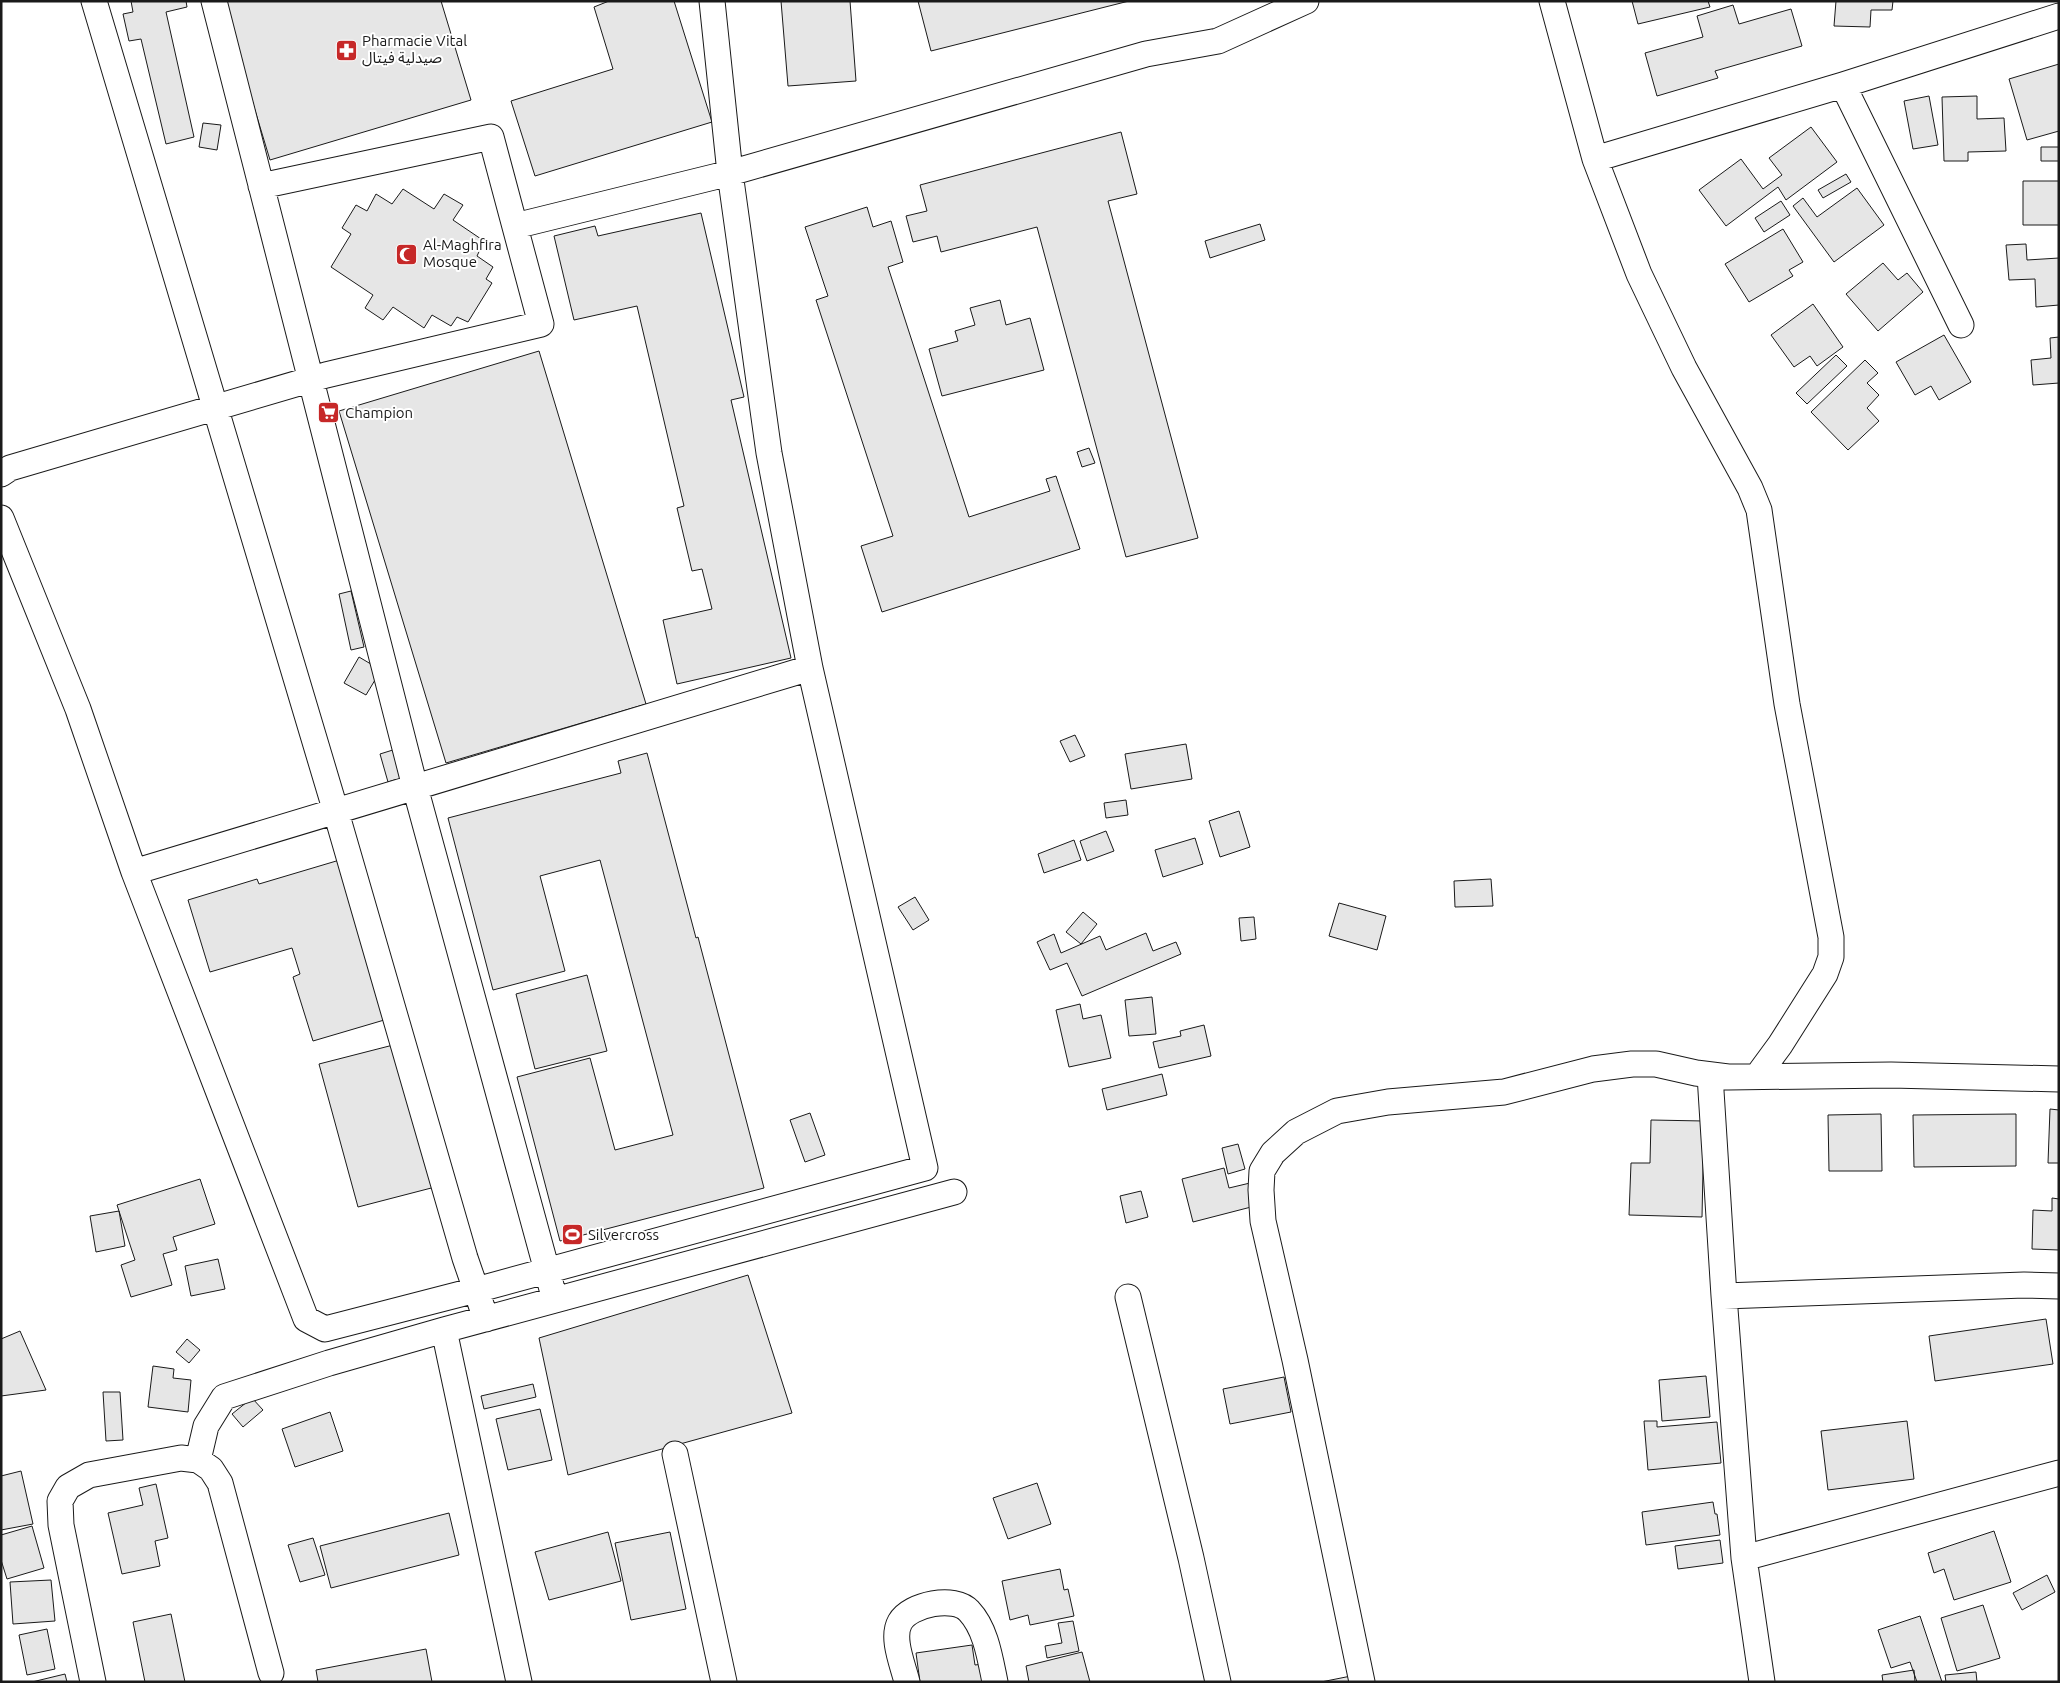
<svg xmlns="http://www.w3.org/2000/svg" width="2060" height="1683" viewBox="0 0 2060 1683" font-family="Ubuntu,'Noto Sans Arabic',sans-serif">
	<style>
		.building { fill: #e6e6e6; stroke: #1a1a1a }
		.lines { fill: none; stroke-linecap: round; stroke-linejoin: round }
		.street-casing { stroke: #1a1a1a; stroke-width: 27 }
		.street { stroke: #fff; stroke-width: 25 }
		.labels { text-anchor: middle; stroke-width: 4; stroke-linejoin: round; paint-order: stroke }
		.poi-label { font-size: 15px; fill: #1a1a1a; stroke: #fff; text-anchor: start }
	</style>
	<rect width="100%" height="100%" fill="#fff"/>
	<!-- building -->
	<path class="building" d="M 131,1 L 186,1 L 187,7 L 166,12 L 194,137 L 166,144 L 141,39 L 129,41 L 123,14 L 133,12 Z
		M 222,1 L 441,1 L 471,100 L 270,160 Z
		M 609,1 L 674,1 L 712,122 L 535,176 L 511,101 L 613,69 L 594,7 Z
		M 781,1 L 850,1 L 856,81 L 788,86 Z
		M 918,1 L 1129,1 L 931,51 Z
		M 1632,1 L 1708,1 L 1710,7 L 1638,24 Z
		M 1836,1 L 1893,1 L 1892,10 L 1871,10 L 1870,27 L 1834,26 Z
		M 1733,5 L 1739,24 L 1791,9 L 1802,46 L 1715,71 L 1718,78 L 1657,96 L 1645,53 L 1703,37 L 1697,16 Z
		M 2059,64 L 2059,131 L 2027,140 L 2009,79 Z
		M 1929,96 L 1938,145 L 1913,149 L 1904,101 Z
		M 1977,96 L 1977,119 L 2004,118 L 2006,151 L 1968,152 L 1968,161 L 1944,161 L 1942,97 Z
		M 203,123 L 221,125 L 217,150 L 199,147 Z
		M 1811,127 L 1837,162 L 1786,200 L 1778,187 L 1726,226 L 1699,190 L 1741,159 L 1763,189 L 1782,175 L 1769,158 Z
		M 1121,132 L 1137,194 L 1108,201 L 1198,538 L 1126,557 L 1037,227 L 941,252 L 937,236 L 913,242 L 906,216 L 927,211 L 920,185 Z
		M 2041,147 L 2059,147 L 2059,161 L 2041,161 Z
		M 1846,174 L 1851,182 L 1823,198 L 1818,190 Z
		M 2023,181 L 2059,181 L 2059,225 L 2023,225 Z
		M 1857,188 L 1884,225 L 1834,262 L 1793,206 L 1803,198 L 1817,217 Z
		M 403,189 L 434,209 L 444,194 L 463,205 L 453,220 L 484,241 L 477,256 L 493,267 L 486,279 L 492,283 L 468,322 L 457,317 L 451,326 L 432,315 L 424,328 L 393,307 L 383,320 L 365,308 L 373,295 L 331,267 L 351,234 L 342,228 L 356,205 L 367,211 L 376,194 L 392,204 Z
		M 1781,201 L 1790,215 L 1764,232 L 1755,218 Z
		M 867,207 L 873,227 L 891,221 L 903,262 L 888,267 L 969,517 L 1050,491 L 1046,479 L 1056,476 L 1080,549 L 882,612 L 861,546 L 893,536 L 816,300 L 828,296 L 805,227 Z
		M 701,213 L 744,397 L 731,400 L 791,658 L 677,684 L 663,620 L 712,609 L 702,569 L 692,571 L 677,508 L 684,506 L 637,306 L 574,320 L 554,236 L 595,226 L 598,236 Z
		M 1260,224 L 1265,240 L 1210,258 L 1205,241 Z
		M 1783,229 L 1803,262 L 1789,270 L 1793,276 L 1749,302 L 1725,264 Z
		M 2026,244 L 2027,260 L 2059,258 L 2059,305 L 2036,307 L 2035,279 L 2009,280 L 2006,245 Z
		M 1883,263 L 1898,280 L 1907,273 L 1923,292 L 1878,331 L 1846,294 Z
		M 1000,300 L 1006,325 L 1030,318 L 1044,370 L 942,396 L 929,349 L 958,341 L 955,331 L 975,325 L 970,308 Z
		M 1813,304 L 1843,347 L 1817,366 L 1810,356 L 1794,367 L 1771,335 Z
		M 1944,335 L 1971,382 L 1939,400 L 1931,386 L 1915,395 L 1896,362 Z
		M 2059,337 L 2059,383 L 2033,385 L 2031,360 L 2051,358 L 2050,338 Z
		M 539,351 L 646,704 L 446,763 L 339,411 Z
		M 1836,355 L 1847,366 L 1807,404 L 1796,393 Z
		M 1865,360 L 1878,373 L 1867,383 L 1879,395 L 1867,408 L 1879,421 L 1848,450 L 1811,412 Z
		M 1089,448 L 1095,463 L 1082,467 L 1077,452 Z
		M 351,591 L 364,647 L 351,650 L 339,594 Z
		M 359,657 L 381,670 L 366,695 L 344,683 Z
		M 1075,735 L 1085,756 L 1070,762 L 1060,741 Z
		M 1186,744 L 1192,779 L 1131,789 L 1125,754 Z
		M 396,749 L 404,777 L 388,782 L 380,754 Z
		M 647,753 L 696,938 L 698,937 L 764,1188 L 560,1241 L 517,1077 L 590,1058 L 615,1150 L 673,1135 L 600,860 L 540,876 L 565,971 L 493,990 L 448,818 L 621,773 L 618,761 Z
		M 1126,800 L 1128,815 L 1106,818 L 1104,803 Z
		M 1239,811 L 1250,847 L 1220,857 L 1209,821 Z
		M 1106,831 L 1114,851 L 1087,861 L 1080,841 Z
		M 1195,838 L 1203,864 L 1163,877 L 1155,850 Z
		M 1074,840 L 1081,860 L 1044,873 L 1038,854 Z
		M 343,859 L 391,1018 L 313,1041 L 293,977 L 300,974 L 292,948 L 210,972 L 188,900 L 257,879 L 259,884 Z
		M 1491,879 L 1493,906 L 1455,907 L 1454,881 Z
		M 915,897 L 929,920 L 913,930 L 898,907 Z
		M 1339,903 L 1386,916 L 1377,950 L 1329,936 Z
		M 1083,912 L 1097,924 L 1081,944 L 1066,932 Z
		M 1254,917 L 1256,939 L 1241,941 L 1239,918 Z
		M 1146,933 L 1153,951 L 1176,942 L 1181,954 L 1082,996 L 1067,963 L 1050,970 L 1037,942 L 1054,934 L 1061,953 L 1100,936 L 1106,950 Z
		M 587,975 L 607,1051 L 535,1069 L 516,994 Z
		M 1152,997 L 1156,1034 L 1129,1036 L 1125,1000 Z
		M 1080,1004 L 1083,1019 L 1101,1015 L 1111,1058 L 1069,1067 L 1056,1010 Z
		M 1204,1025 L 1211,1056 L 1159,1068 L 1153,1042 L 1181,1036 L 1180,1031 Z
		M 401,1043 L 439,1186 L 358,1207 L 319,1064 Z
		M 1162,1074 L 1167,1095 L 1107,1110 L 1102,1089 Z
		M 2050,1109 L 2059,1110 L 2059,1163 L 2048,1163 Z
		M 810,1113 L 825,1155 L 805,1162 L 790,1120 Z
		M 1881,1114 L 1882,1171 L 1829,1171 L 1828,1115 Z
		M 2016,1114 L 2016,1166 L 1914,1167 L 1913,1115 Z
		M 1651,1120 L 1704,1121 L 1702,1217 L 1629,1215 L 1631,1163 L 1650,1163 Z
		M 1238,1144 L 1245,1169 L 1228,1174 L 1222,1148 Z
		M 1224,1168 L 1229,1188 L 1250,1183 L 1255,1206 L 1193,1222 L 1182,1179 Z
		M 200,1179 L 215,1224 L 173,1237 L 177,1250 L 163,1254 L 172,1285 L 131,1297 L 121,1265 L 135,1260 L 117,1205 Z
		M 1141,1191 L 1148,1217 L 1126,1223 L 1120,1196 Z
		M 2052,1198 L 2059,1199 L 2059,1250 L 2032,1249 L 2033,1210 L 2052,1211 Z
		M 119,1211 L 125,1246 L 96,1252 L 90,1216 Z
		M 218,1259 L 225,1289 L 191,1296 L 185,1266 Z
		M 748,1275 L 792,1413 L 568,1475 L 539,1338 Z
		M 2046,1319 L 2053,1364 L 1935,1381 L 1929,1336 Z
		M 20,1331 L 46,1390 L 1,1396 L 1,1339 Z
		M 187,1339 L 200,1350 L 189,1363 L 176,1352 Z
		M 153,1366 L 174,1369 L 173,1378 L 191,1380 L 188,1412 L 148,1407 Z
		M 1706,1376 L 1710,1417 L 1662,1421 L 1659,1380 Z
		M 1284,1377 L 1291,1412 L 1230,1424 L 1223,1389 Z
		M 533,1384 L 536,1397 L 484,1409 L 481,1396 Z
		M 103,1392 L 120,1392 L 123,1440 L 106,1441 Z
		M 252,1398 L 263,1410 L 243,1427 L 232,1414 Z
		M 540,1409 L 552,1460 L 508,1470 L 496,1419 Z
		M 330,1412 L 343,1451 L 295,1467 L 282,1429 Z
		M 1644,1421 L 1657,1421 L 1657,1427 L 1717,1422 L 1721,1463 L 1648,1470 Z
		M 1907,1421 L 1914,1479 L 1828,1490 L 1821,1431 Z
		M 21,1471 L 33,1524 L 1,1530 L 1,1476 Z
		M 1037,1483 L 1051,1524 L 1008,1539 L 993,1498 Z
		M 156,1484 L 168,1538 L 155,1541 L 160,1566 L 122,1574 L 108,1513 L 143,1505 L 139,1488 Z
		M 1713,1502 L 1715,1514 L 1717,1514 L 1720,1535 L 1646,1545 L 1642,1512 Z
		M 449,1513 L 459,1555 L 331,1588 L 320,1546 Z
		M 32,1526 L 44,1568 L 7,1579 L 1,1560 L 1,1535 Z
		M 1994,1531 L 2011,1582 L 1954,1600 L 1944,1569 L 1934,1573 L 1928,1553 Z
		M 608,1532 L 621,1581 L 549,1600 L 535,1552 Z
		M 670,1532 L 686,1609 L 631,1620 L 615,1543 Z
		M 313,1538 L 325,1575 L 300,1582 L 288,1545 Z
		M 1720,1540 L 1723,1563 L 1678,1569 L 1675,1546 Z
		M 1060,1569 L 1064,1590 L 1068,1589 L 1074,1616 L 1030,1625 L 1028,1615 L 1010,1620 L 1002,1581 Z
		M 2047,1575 L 2055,1592 L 2022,1610 L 2013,1593 Z
		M 51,1580 L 55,1621 L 13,1624 L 10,1582 Z
		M 1983,1605 L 2000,1658 L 1957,1671 L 1941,1618 Z
		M 171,1614 L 185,1682 L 145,1682 L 133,1622 Z
		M 1920,1616 L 1942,1682 L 1917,1682 L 1910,1662 L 1891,1668 L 1878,1630 Z
		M 1073,1621 L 1079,1651 L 1047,1658 L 1045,1646 L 1062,1643 L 1058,1623 Z
		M 47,1629 L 55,1669 L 27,1675 L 19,1635 Z
		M 972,1645 L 975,1665 L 983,1664 L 985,1682 L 920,1682 L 916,1653 Z
		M 426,1649 L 432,1682 L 318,1682 L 316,1670 Z
		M 1082,1652 L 1090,1682 L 1029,1682 L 1026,1666 Z
		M 1914,1670 L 1915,1682 L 1883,1682 L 1882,1675 Z
		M 1976,1672 L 1977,1682 L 1946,1682 L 1945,1675 Z
		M 65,1674 L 67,1682 L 32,1682 Z
		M 1351,1676 L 1353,1682 L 1321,1682 Z"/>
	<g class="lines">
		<defs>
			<path id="street" d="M 94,1 L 336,812 L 465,1258 L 486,1319
				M 214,1 L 415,787 L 555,1300
				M 712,1 L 730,173 L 769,453 L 810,668 L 925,1168 L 476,1290 L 325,1329 L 306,1319 L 134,872 L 810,668
				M 1552,1 L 1595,159 L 1843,85 L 2059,16
				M 1843,85 L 1961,325
				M 1595,159 L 1639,274 L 1684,368 L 1750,488 L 1759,510 L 1787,704 L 1831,937 L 1831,957 L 1825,974 L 1780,1045 L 1758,1075
				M 515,226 L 730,173 L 1146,54 L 1218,41 L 1306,1
				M 1,474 L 10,468 L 326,375 L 541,324 L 491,137 L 261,186
				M 1,518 L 78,709 L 134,872
				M 1710,1075 L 1724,1296 L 1744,1558 L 1762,1682
				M 1724,1296 L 2024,1285 L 2059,1286
				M 1128,1297 L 1191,1558 L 1218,1682
				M 444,1330 L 519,1682
				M 675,1454 L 724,1682
				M 198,1460 L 206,1426 L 224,1397 L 329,1363 L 444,1330 L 954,1192
				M 1744,1558 L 2059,1473
				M 93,1682 L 61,1525 L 60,1501 L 68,1487 L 89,1475 L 181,1458 L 198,1460 L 211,1469 L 220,1483 L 271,1673
				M 907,1682 C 903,1665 891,1638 900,1622 C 910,1604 955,1595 969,1611 C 986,1629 990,1658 995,1682
				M 1362,1682 L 1295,1360 L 1263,1221 L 1261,1190 L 1262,1171 L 1273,1153 L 1296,1132 L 1337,1111 L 1388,1102 L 1504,1092 L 1593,1069 L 1632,1064 L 1656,1064 L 1696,1073 L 1728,1077 L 1891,1075 L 2059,1079"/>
		</defs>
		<!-- street casing -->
		<use href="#street" class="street-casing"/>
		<!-- street -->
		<use href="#street" class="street"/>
	</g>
	<!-- icons -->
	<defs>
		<symbol id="pharmacy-square" viewBox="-11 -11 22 22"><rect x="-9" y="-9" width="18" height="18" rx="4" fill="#c62828" stroke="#fff"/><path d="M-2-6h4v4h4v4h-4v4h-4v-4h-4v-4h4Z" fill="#fff"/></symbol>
		<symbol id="mosque-square" viewBox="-11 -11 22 22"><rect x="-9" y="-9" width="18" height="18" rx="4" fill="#c62828" stroke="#fff"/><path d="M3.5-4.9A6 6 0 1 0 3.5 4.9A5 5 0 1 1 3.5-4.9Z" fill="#fff"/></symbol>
		<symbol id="supermarket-square" viewBox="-11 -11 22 22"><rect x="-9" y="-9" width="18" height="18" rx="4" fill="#c62828" stroke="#fff"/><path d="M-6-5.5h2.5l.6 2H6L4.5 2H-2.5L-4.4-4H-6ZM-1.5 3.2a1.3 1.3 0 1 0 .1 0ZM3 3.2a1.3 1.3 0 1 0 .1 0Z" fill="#fff"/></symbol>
		<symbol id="stadium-square" viewBox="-11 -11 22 22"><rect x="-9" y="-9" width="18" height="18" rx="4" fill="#c62828" stroke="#fff"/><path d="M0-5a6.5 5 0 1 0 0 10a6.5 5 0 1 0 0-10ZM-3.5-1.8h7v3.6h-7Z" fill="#fff"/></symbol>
	</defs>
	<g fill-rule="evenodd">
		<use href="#pharmacy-square" x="334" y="38" width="25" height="25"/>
		<use href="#mosque-square" x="394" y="242" width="25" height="25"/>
		<use href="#supermarket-square" x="316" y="400" width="25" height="25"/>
		<use href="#stadium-square" x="560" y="1222" width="25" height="25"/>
	</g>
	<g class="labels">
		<!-- poi labels -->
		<g class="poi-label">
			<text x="362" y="46">Pharmacie Vital<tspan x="362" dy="17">صيدلية فيتال</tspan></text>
			<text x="423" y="250">Al-Maghfira<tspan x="423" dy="17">Mosque</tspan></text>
			<text x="345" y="418">Champion</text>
			<text x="588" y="1240">Silvercross</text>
		</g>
	</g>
	<!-- border -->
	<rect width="2060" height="1683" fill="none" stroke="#1a1a1a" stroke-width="5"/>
</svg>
